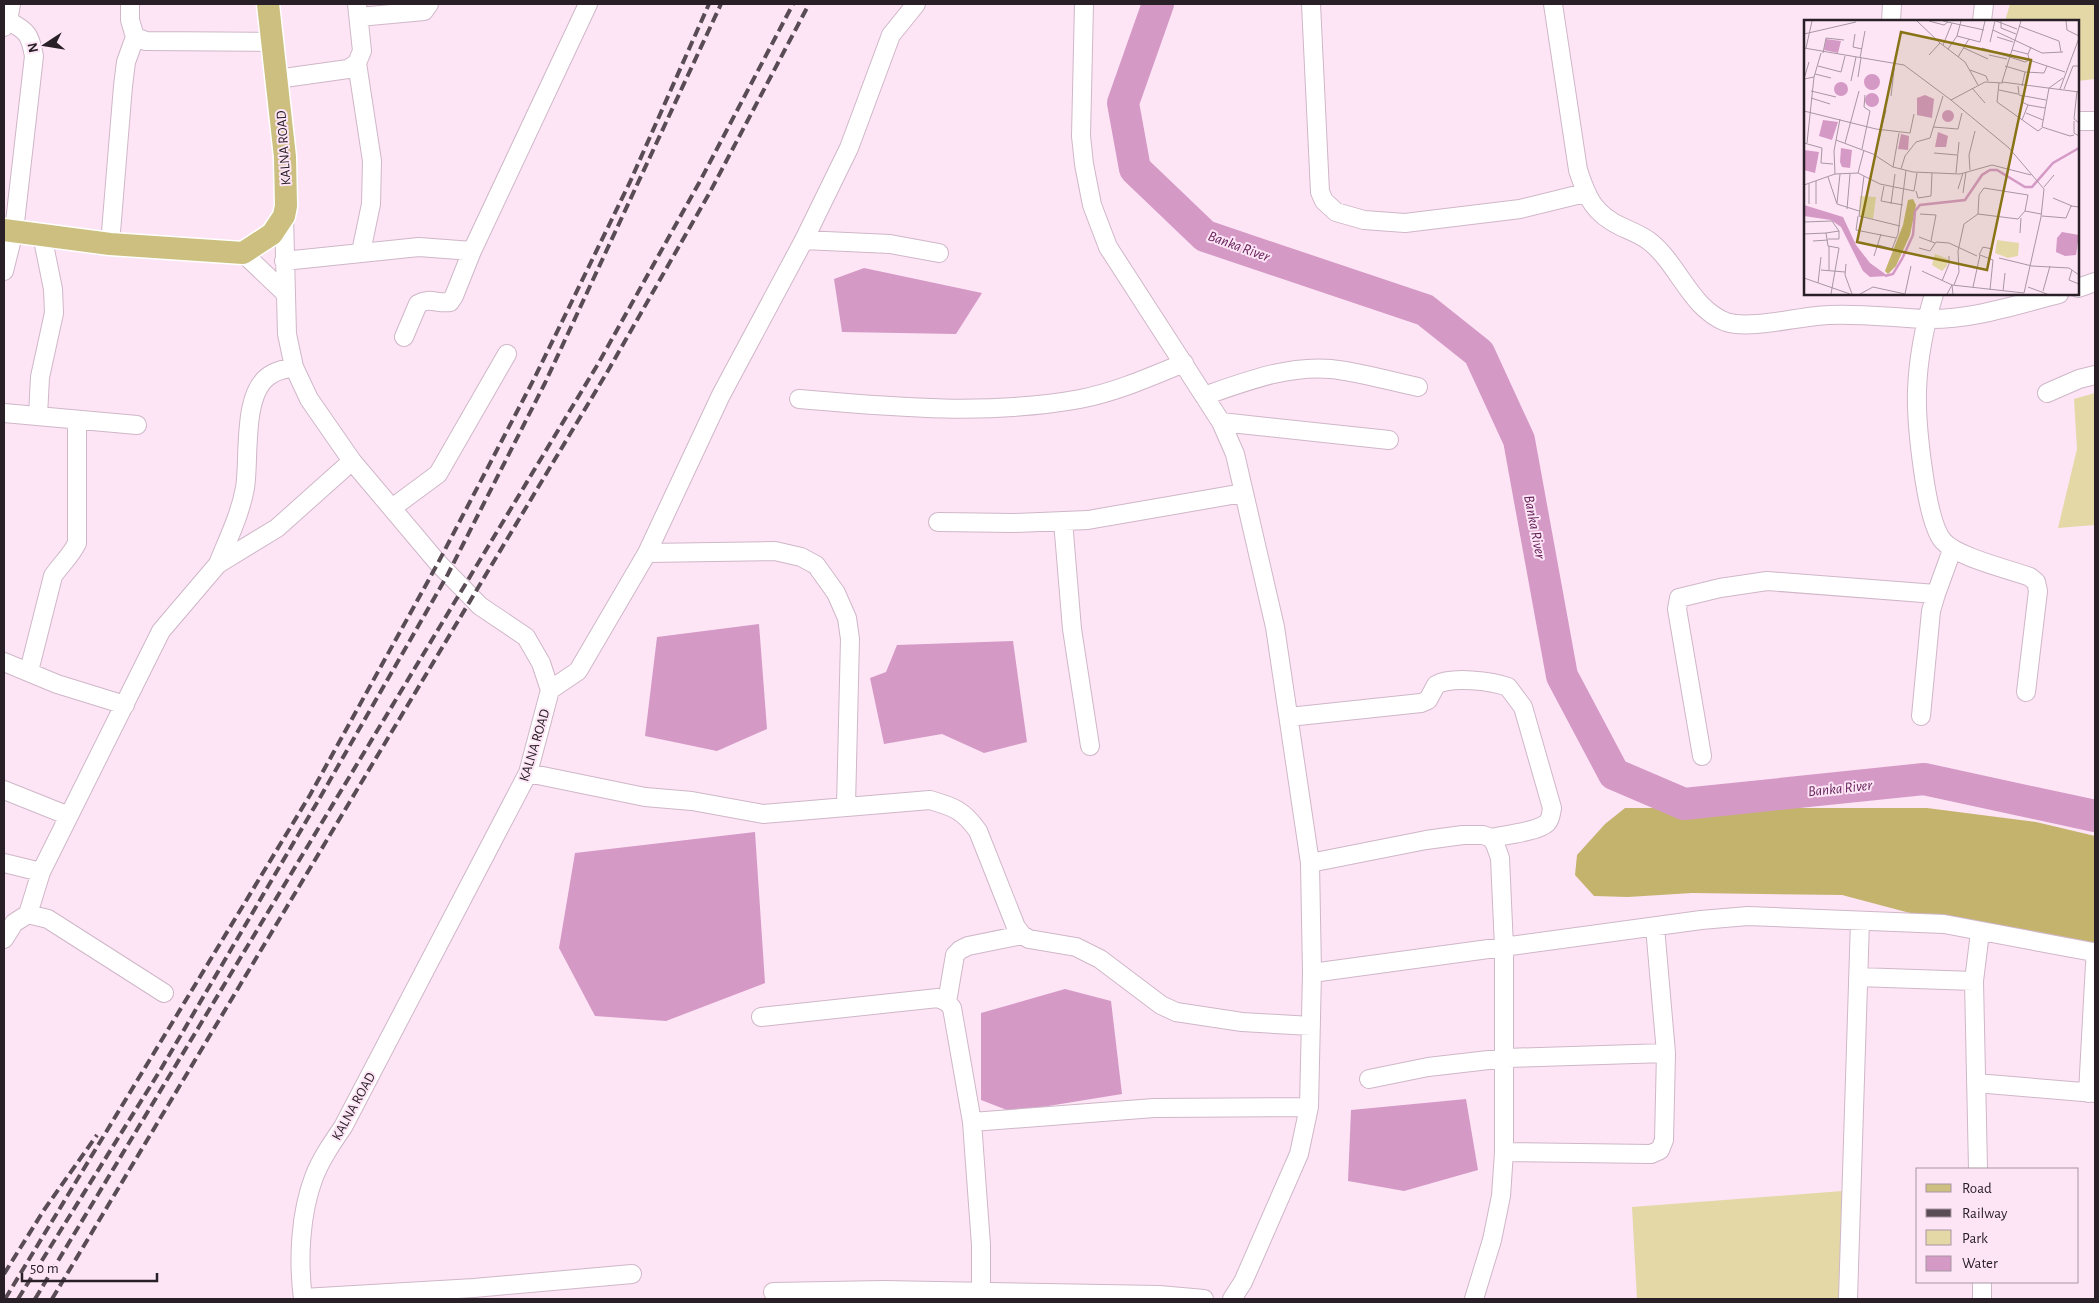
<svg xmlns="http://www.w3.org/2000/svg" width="2099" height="1303" viewBox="0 0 2099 1303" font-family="'Alegreya Sans',sans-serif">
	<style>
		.green { fill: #e4d8a7 }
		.forest { fill: #c4b36d }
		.water { fill: #d599c6 }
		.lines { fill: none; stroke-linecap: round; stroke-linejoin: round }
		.river { stroke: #d599c6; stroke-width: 32 }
		.minor-casing { stroke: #cfb7c8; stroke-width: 20 }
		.major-casing { stroke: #fff; stroke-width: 25 }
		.minor { stroke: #fff; stroke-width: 18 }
		.major { stroke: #cdbf80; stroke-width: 22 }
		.rail { stroke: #594c55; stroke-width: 4; stroke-dasharray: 10 5; stroke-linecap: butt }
		.labels { text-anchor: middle; stroke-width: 4; stroke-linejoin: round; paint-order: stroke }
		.street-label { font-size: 14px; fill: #292027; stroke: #fde5f6 }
		.water-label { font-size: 15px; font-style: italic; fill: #621d56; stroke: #fde5f6 }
		.inset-river { fill: none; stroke: #d599c6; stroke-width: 2.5 }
		.inset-road { fill: none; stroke: #a896a3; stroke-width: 1 }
		.view { fill: #887416; fill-opacity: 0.15; stroke: #887416; stroke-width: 2.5 }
		.inset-edge { fill: none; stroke: #292027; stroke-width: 2.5 }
	</style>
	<rect width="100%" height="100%" fill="#fde5f6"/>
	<!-- green -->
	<path class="green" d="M 2010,4 L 2095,4 L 2095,79 L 2078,81 L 2078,21 L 2005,21 Z
		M 2095,393 L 2095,525 L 2058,528 L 2077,449 L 2074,399 Z
		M 1842,1191 L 1845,1299 L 1637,1299 L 1632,1207 Z"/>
	<!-- forest -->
	<path class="forest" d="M 1625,808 L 1927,808 L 2036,822 L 2095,836 L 2095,947 L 1928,928 L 1910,913 L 1842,895 L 1692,893 L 1628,897 L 1594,896 L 1575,875 L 1577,855 L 1605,824 Z"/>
	<!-- water -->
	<path class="water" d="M 864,268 L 982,293 L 956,334 L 842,332 L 834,279 Z
		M 759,624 L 767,729 L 717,751 L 645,736 L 657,637 Z
		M 1013,641 L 1027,742 L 984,753 L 942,734 L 884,744 L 870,678 L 886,672 L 897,645 Z
		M 755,832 L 765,983 L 666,1021 L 595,1016 L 559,948 L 575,853 Z
		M 1065,989 L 1111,1001 L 1122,1094 L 1012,1112 L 981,1100 L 981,1013 Z
		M 1466,1099 L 1478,1170 L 1404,1191 L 1348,1181 L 1351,1110 Z"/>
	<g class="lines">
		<!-- river -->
		<path class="river" d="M 1158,4 L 1123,103 L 1135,169 L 1205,236 L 1425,310 L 1479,353 L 1519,440 L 1562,676 L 1614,774 L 1684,804 L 1924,779 L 2095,816"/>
		<defs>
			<path id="minor" d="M 130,4 L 130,20 L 135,37 L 146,41 L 273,42
				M 1084,4 L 1081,136 L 1084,164 L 1092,205 L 1108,247 L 1221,422 L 1235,454 L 1275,627 L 1310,863 L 1312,973 L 1309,1107 L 1299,1154 L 1243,1282 L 1232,1299
				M 1311,4 L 1320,192 L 1324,201 L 1336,212 L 1364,220 L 1405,223 L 1520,209 L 1585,193
				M 1553,4 L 1578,170 C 1587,198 1594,214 1622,227 C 1631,231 1641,235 1649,241 C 1678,263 1690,308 1726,322 C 1750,330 1801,316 1828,315 C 1861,313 1893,318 1926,319 C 1972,320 2015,305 2059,294
				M 359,17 L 424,11 L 429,4
				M 1891,21 L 1892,4
				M 1982,21 L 1984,4
				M 4,27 L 8,21 L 11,4
				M 357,63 L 372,161 L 371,204 L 361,252
				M 277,79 L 348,69 L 357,63 L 362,51 L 357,4
				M 2078,121 L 2095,121
				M 284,216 L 287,334 L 294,367 L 309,399 L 352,461 L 438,563 L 480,606 L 526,637 L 541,663 L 550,690 L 528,773 L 343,1127 C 332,1143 321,1159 314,1177 C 300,1214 298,1260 303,1299
				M 804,240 L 890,244 L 939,253
				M 110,244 L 123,86 L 126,62 L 135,37
				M 243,253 L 285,293
				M 284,261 L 419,247 L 472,251 L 588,4
				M 4,271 L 14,231 L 34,56 C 30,35 28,31 8,21
				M 2078,288 L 2095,282
				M 1934,294 C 1925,324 1918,360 1917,391 C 1916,420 1925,520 1943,541 C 1957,557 2008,569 2030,577 L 2036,582 L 2038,591 L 2026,692
				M 404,337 L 418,304 C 430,297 437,304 450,302 L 454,296 L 472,251
				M 2047,393 L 2079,379 L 2095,375
				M 1204,396 C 1244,382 1288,365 1331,369 C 1360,372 1389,381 1418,387
				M 799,399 C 892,407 987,416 1080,399 C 1116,392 1150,377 1184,363
				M 4,413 L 137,425
				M 38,416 L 40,377 L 54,313 L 53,289 L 42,235
				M 1221,422 L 1389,440
				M 392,508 L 438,474 L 507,354
				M 1063,521 L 1072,629 L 1090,746
				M 938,522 L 1014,523 L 1088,520 L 1243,493
				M 647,553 L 775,551 L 801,557 L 816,565 L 836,593 L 847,618 L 850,639 L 846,806
				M 218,564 C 228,539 240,515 245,488 C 250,458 241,390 272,374 C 278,370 287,369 294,367
				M 4,662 L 57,684 L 125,705
				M 29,671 L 53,576 C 61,564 71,556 77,543 L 77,420
				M 550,690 L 578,671 L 647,553 L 721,395 L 804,240 L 849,148 L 891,35 L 916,4
				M 1921,716 L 1931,611 L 1936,594 L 1952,550
				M 1289,717 L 1421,703 L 1428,700 L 1436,685 C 1451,676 1492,681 1508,687 L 1523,707 L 1552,808 C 1551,813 1551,819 1547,823 C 1537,832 1504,835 1491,838
				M 1702,756 L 1677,609 L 1679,598 L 1720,588 L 1767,581 L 1936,594
				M 528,773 L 645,797 L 692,801 L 763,814 L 930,800 C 954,807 963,810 978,831 L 1016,927 L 1022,935 L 1029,939 L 1076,947 L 1100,959 L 1161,1005 L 1176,1012 L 1242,1022 L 1311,1026
				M 4,790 L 69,816
				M 4,863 L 41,872
				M 1310,863 L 1426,840 L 1463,835 L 1483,835 L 1491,838 L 1495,844 L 1500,858 L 1504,947 L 1504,1152 L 1501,1196 L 1492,1240 L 1474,1299
				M 28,914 L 41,872 L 161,631 L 218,564 L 277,528 L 352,461
				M 4,939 L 14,923 L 28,914 L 48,919 L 164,993
				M 1312,973 L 1701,920 L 1748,916 L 1944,924 L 2093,952 L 2095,959
				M 1858,977 L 1974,981
				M 947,1002 L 955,955 L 960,950 L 968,946 L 1022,935
				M 761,1017 L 938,998 L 947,1002 L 952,1008 L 972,1122 L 981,1245 L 981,1299
				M 1369,1079 L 1428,1067 L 1506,1058 L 1666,1053
				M 1976,1083 L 2095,1093
				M 2088,1093 L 2095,964
				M 972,1122 L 1154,1108 L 1309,1107
				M 1504,1152 L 1651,1154 L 1660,1150 L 1664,1140 L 1666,1053 L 1655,927
				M 1978,1169 L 1974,981 L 1980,932
				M 1982,1282 L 1982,1299
				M 773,1292 L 883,1290 L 1159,1295 L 1204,1299
				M 303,1298 L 474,1288 L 632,1274
				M 1848,1299 L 1860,921"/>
			<path id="major" d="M 4,230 L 110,244 L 243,253 L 272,234 L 284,216 L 286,206 L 285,157 L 268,4"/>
		</defs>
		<!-- minor casing -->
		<use href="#minor" class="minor-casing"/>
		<!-- major casing -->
		<use href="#major" class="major-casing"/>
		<!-- minor -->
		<use href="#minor" class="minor"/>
		<!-- major -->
		<use href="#major" class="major"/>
		<!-- rail -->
		<path class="rail" d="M 4,1274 L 44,1210 L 97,1135
			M 5,1299 L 310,795 L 438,563 L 535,377 L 630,182 L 709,4
			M 18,1299 L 161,1069 L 318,801 L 448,574 L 545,383 L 721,4
			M 35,1299 L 598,364 L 699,183 L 793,4
			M 52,1299 L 609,369 L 710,192 L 809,4"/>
	</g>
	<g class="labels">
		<!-- street labels -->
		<g class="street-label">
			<text transform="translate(283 148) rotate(-94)" y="5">KALNA ROAD</text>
			<text transform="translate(534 745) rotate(-73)" y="5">KALNA ROAD</text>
			<text transform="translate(353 1106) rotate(-61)" y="5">KALNA ROAD</text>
		</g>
		<!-- water labels -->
		<g class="water-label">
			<text transform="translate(1239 246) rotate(20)" y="5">Banka River</text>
			<text transform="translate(1535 527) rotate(79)" y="5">Banka River</text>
			<text transform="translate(1840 788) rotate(-6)" y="5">Banka River</text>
		</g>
	</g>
	<!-- overview -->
	<g transform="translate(1804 20)">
		<rect width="275" height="275" fill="#fde5f6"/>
		<path d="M 56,176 L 72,177 L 69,199 L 55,196 ZM 193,220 L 215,223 L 214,236 L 204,238 L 191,233 ZM 131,234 L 144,239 L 143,246 L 138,251 L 128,245 Z" fill="#e4d8a7"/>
		<path d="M 109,179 L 112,185 L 106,215 L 92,246 L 84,254 L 81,251 L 99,205 L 104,180 Z" fill="#c4b36d"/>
		<path d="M 22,19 L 37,21 L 34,33 L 20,30 ZM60 62a8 8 0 1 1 16 0a8 8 0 1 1-16 0ZM30 69a7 7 0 1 1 14 0a7 7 0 1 1-14 0ZM61 80a7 7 0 1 1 14 0a7 7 0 1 1-14 0ZM 121,75 L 130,79 L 128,98 L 113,95 L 113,78 ZM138 96a6 6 0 1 1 12 0a6 6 0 1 1-12 0ZM 19,100 L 34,102 L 28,120 L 15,116 ZM 134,112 L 144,116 L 142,127 L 131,127 ZM 97,114 L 105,116 L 104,130 L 94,129 ZM 37,128 L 48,130 L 46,148 L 38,147 L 36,142 ZM 0,130 L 15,132 L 11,153 L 0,150 ZM 0,185 L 39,197 L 52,225 L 66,243 L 84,256 L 66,257 L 59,251 L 37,207 L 27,200 L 0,196 ZM 258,212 L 275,215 L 272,235 L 261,236 L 252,232 L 253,218 Z" fill="#d599c6"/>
		<path class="inset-river" d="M 81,256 L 89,254 L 98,239 L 109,215 L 111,191 L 116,185 L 161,180 L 178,155 L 186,150 L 193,150 L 221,167 L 228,167 L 249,143 L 275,128"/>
		<path class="inset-road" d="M 113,1 L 136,23 L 125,35M 125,1 L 140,5 L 144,2M 139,1 L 180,10M 192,1 L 213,9M 197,1 L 197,8 L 212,14M 217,1 L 198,62 L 275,72M 262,1 L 263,10 L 275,16M 215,6 L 255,21 L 257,32M 189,10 L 238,33 L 259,32M 0,14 L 52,2M 51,14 L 49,27 L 58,29M 153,16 L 176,22 L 181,1M 193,17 L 209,22M 186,22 L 191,1M 136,23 L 161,42 L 174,65M 139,25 L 148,3M 0,28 L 100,45 L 147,80 L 181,62 L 199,63M 2,28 L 8,1M 160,28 L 184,39M 178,28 L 221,42 L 225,40M 144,29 L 153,16 L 157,1M 208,30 L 224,34 L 227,27M 19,33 L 22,18 L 40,20M 224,34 L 225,40 L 261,52M 185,35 L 203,39M 154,37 L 165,19M 56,38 L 61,11M 14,46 L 37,52 L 41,36M 201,46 L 221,52M 166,50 L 182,56 L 184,61M 11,54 L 27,58M 54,57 L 57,38M 259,58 L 245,68 L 238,107 L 266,116 L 270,115M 0,59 L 10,57 L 17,33M 0,59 L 5,42M 47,61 L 52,37M 195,63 L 193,82 L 234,111 L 238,108M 214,66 L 215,75 L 242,80M 218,66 L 221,52 L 240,53 L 243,46M 168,68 L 181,83M 256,69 L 275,18M 260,69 L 269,46 L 275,46M 195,70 L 214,74M 7,71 L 32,77M 273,71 L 270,99 L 275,103M 87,76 L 91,42M 7,78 L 26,84M 224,85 L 241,88M 0,91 L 72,109 L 106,113 L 110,94M 222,93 L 239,100M 218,100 L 224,85 L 218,82 L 218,75M 270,101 L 270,113 L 275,116M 129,107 L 154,109 L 158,93M 32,120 L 69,134 L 89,147 L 109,152 L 156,154 L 188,145 L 227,155M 0,123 L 18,128 L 17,143 L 29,144M 3,123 L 10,57M 41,123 L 55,71M 58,129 L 66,91 L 60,87 L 61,75M 130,133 L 153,135M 71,135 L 82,90M 89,147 L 95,113M 97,149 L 101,136 L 112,122 L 126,118 L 139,76M 166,150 L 165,135 L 171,111M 54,153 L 60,130M 152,153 L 155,122M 31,154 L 30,131 L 36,99M 60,156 L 55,196 L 96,206M 24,157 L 33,184 L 55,191M 12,161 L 12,184M 0,165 L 31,154 L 54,153 L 76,164 L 110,171 L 113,153M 80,166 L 77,181 L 99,185M 240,167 L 250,155M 154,169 L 159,153M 112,171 L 114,178 L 127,176 L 128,153M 159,173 L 162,152M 249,178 L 268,186M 33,183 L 36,154M 5,184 L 5,164M 87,184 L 91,154M 43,189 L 46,154M 116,194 L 132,195 L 127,221M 174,194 L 175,175 L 180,168 L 224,175 L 221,191M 54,196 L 52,210 L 92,218M 238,196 L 262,198 L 267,186 L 275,187M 0,202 L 28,201 L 35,211 L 22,213M 216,213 L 217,198M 0,214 L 22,213 L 24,226 L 35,228 L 27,274M 115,217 L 131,223M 24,219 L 35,219 L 35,211M 9,221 L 24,220M 74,225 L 88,229 L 94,214 L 102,150M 25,226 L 25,250M 115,228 L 126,231 L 132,222 L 145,223 L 173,236M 175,235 L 179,227 L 188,229 L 189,219M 70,236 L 77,214M 195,238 L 228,246 L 265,248 L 275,255M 42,244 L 41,255 L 48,274M 17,250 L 41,252M 268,250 L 265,260 L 275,264M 118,251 L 148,265 L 149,274M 0,258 L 46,274M 138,261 L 145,244 L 145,236M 14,263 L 17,237M 150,265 L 155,252 L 154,231 L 160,204 L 174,194 L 214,199 L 221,191 L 237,194M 169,267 L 176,235 L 189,240 L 186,270M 224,267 L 243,274M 199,271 L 201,253M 239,271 L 246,246M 56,274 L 69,267 L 101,274M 101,274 L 107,246M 143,274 L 148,265 L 220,273 L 237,197 L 240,169 L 205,128 L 147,80"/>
		<path class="view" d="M 97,12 L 227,40 L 183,250 L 53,222 Z"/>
		<rect width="275" height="275" class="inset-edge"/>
	</g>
	<!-- border -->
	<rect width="2099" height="1303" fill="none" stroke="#292027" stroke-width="10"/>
	<!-- legend -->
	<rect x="1916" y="1168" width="162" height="115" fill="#fde5f6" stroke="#a896a3"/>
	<rect x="1926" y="1184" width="25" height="8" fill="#cdbf80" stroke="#a896a3"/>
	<text x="1962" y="1193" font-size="15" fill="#292027">Road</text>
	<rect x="1926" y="1209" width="25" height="8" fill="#594c55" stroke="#a896a3"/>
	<text x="1962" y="1218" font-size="15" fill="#292027">Railway</text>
	<rect x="1926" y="1230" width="25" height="15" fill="#e4d8a7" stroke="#a896a3"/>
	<text x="1962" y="1243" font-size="15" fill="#292027">Park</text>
	<rect x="1926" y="1256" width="25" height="15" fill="#d599c6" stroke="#a896a3"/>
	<text x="1962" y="1268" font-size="15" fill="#292027">Water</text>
	<!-- north arrow -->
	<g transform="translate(45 45) rotate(258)" stroke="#fde5f6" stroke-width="4" paint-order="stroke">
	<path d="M0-4L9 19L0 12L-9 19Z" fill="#292027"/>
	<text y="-8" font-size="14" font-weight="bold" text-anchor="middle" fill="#292027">N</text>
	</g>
	<!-- scale -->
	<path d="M22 1273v8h135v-8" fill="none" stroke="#292027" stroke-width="2.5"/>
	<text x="30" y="1273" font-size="15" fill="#292027" stroke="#fde5f6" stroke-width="4" paint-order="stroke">50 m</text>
</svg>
